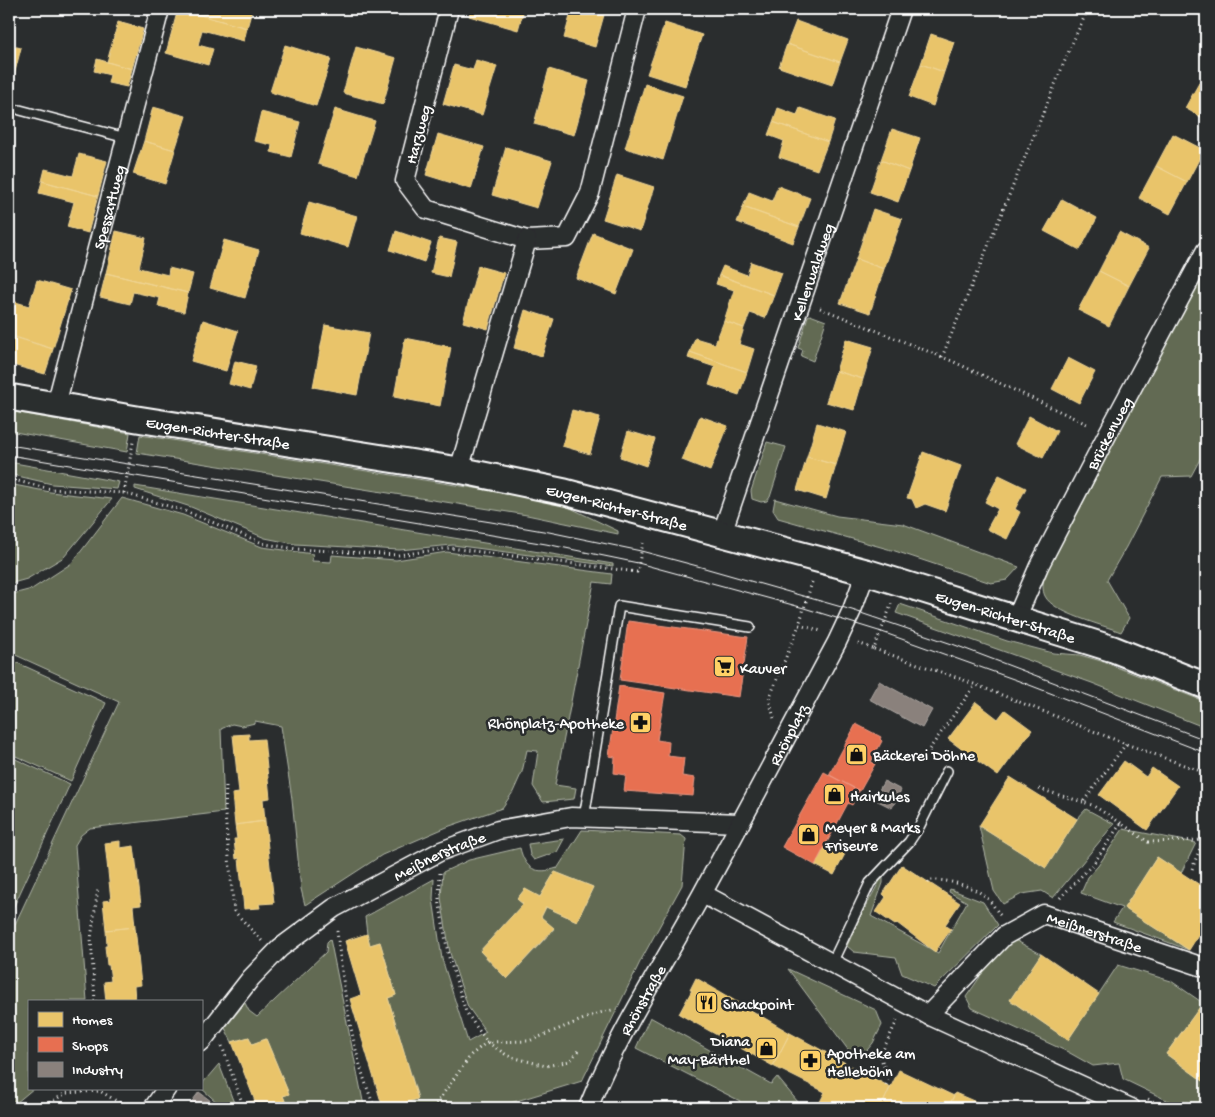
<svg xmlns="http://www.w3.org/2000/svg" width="1215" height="1117" viewBox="0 0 1215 1117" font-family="'Gochi Hand',sans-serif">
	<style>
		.green { fill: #626b52; stroke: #b0b5a8; fill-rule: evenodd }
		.homes { fill: #e9c46a; stroke: #f0d697 }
		.shops { fill: #e76f51; stroke: #ee9a85 }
		.industry { fill: #8a817c; stroke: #ada7a3 }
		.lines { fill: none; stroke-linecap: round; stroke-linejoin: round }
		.service-casing { stroke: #fff; stroke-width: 12 }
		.minor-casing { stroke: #fff; stroke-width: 21 }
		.secondary-casing { stroke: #fff; stroke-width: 29 }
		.path { stroke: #fff; stroke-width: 3; stroke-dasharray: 1 4; stroke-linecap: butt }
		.service { stroke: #2a2d2e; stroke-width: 9 }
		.minor { stroke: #2a2d2e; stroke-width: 18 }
		.secondary { stroke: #2a2d2e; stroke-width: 25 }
		.tram { stroke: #fff; stroke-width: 1 }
		.labels { text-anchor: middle; stroke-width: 5; stroke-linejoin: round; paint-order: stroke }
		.street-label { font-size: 16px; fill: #fff; stroke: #2a2d2e }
		.poi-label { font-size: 16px; fill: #fff; stroke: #2a2d2e; text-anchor: start }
	</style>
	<rect width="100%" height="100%" fill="#2a2d2e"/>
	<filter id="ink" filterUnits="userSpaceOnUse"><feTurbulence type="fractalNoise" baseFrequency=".02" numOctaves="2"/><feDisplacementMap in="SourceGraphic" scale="10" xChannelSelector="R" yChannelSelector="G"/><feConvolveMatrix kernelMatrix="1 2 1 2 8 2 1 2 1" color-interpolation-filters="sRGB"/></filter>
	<g filter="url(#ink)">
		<!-- green -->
		<path class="green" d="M 1206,267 L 1206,448 L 1191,476 L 1162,477 L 1126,547 L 1107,580 L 1129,618 L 1121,632 C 1103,625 1053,613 1045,596 C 1042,590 1043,583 1044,577 Z
			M 810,315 L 826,321 L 813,361 L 801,356 L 803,350 L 798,348 L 808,316 Z
			M 9,411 L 130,433 L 127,452 L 9,431 Z
			M 140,435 L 556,501 L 618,531 L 618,534 L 527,515 L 137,453 Z
			M 767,442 L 786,447 L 770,497 L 767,501 L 761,502 L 752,499 L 751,491 Z
			M 9,462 L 119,482 L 117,489 L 52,484 L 9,474 Z
			M 9,484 L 50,492 L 112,499 L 64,557 L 27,579 L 9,584 Z
			M 135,486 L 613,564 L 613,566 L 453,545 L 399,550 L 295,544 L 265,538 L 191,507 L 135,489 Z
			M 122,498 L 183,515 L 262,547 L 313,554 L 312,561 L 331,562 L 332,555 L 396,560 L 447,552 L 612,574 L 611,584 L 594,582 L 555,785 L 576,788 L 574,799 L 543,802 L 533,786 L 538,751 L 527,750 L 522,772 L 513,792 L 502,808 L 447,827 L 382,855 L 305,905 L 301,889 L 292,799 L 281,726 L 255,721 L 255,723 L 242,726 L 232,724 L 221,729 L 224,812 L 90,828 L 81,835 L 75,845 L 87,1001 L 29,1001 L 29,1088 L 34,1088 L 16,1103 L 14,1108 L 9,1108 L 9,937 L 119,702 L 9,652 L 9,595 L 32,589 L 72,563 Z
			M 775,499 L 837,516 L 903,524 L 1019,567 L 1007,580 L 991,583 L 895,551 L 778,518 L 773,510 Z
			M 900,604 L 1007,641 L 1053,653 L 1080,655 L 1101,661 L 1206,702 L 1206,728 L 1092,683 L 896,613 Z
			M 9,659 L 106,703 L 71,781 L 9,753 Z
			M 9,756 L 70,784 L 9,917 Z
			M 1086,809 L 1114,824 L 1053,898 L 1042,891 L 1022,894 L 1003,904 L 994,891 L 979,826 L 1046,868 L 1077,819 Z
			M 1123,829 L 1196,843 L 1181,873 L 1157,857 L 1124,908 L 1189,950 L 1113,922 L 1122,908 L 1081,893 L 1088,877 L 1098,866 Z
			M 582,830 L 681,835 L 686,839 L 682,885 L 641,960 L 582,1081 L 494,1108 L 407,1108 L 405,1103 L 418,1098 L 388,998 L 396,995 L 380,942 L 370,945 L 367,934 L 365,917 L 434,879 L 433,899 L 442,959 L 468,1042 L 486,1032 L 468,1007 L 450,953 L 441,898 L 443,872 L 469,860 L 520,848 C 525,869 536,875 557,868 L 557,869 ZM 555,872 L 593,887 L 577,921 L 546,907 L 541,917 L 554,929 L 507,979 L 480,951 L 523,904 L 517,899 L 525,889 L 540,897 Z
			M 564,839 L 557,852 L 534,860 L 530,855 L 528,844 Z
			M 883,875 L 883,883 L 871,916 L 938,953 L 967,902 L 949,892 L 950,889 L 983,902 L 998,925 L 934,988 L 902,974 L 896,957 L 854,952 L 847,946 L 860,917 Z
			M 330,939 L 363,1101 L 366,1108 L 288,1108 L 283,1096 L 289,1094 L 266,1039 L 252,1044 L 249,1037 L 232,1042 L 225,1028 L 245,1003 L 249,1011 L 257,1017 L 326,952 L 327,942 Z
			M 1013,939 L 1041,954 L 1010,1000 L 1068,1040 L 1118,965 L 1171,981 L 1200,1001 L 1200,1007 L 1166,1054 L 1206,1083 L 1206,1108 L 1183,1108 L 1123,1079 L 1119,1063 L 1093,1066 L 1068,1052 L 972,1008 L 966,997 L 980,977 L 976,972 Z
			M 788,969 L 876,1010 L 882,1025 L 873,1043 L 863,1055 L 849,1051 Z
			M 650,1017 L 771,1084 L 777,1077 L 803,1108 L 736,1108 L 740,1101 L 636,1048 Z
			M 219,1064 L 236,1108 L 218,1108 L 220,1105 L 201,1088 L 201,1085 Z"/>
		<!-- homes -->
		<path class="homes" d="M 178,9 L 247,28 L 244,41 L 202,30 L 198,45 L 213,49 L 208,65 L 166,53 Z
			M 178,9 L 247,9 L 252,10 L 247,28 Z
			M 391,9 L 411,9 L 409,15 Z
			M 471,9 L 524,9 L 518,30 L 469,16 Z
			M 572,9 L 583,9 L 604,15 L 595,47 L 564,38 Z
			M 796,21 L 848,40 L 840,62 L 787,44 Z
			M 118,22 L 143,29 L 132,69 L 107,62 Z
			M 665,23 L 702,35 L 685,86 L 647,74 Z
			M 931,34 L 954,42 L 944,72 L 921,64 Z
			M 787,44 L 840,62 L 832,85 L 779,67 Z
			M 9,45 L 21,48 L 10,91 L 9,91 Z
			M 285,45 L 331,59 L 316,106 L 270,92 Z
			M 356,47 L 396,58 L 383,104 L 343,93 Z
			M 97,59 L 132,69 L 127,87 L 108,83 L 110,75 L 94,71 Z
			M 476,60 L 497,66 L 482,115 L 443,104 L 454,65 L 473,70 Z
			M 921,64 L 944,72 L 933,106 L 909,97 Z
			M 549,69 L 589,81 L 574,135 L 534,124 Z
			M 1203,76 L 1206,78 L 1206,120 L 1185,108 Z
			M 645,84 L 683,96 L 663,160 L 625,148 Z
			M 153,107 L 186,116 L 175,150 L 144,141 Z
			M 778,108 L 797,115 L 800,108 L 835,120 L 828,142 L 773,122 Z
			M 335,109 L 375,121 L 358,176 L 318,164 Z
			M 261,112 L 300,122 L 291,157 L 271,152 L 272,145 L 254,141 Z
			M 773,122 L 828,142 L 817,170 L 779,157 L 784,141 L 768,135 Z
			M 892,129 L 920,138 L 909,171 L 881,160 Z
			M 438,134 L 484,147 L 471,189 L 426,175 Z
			M 1173,134 L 1204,150 L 1187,182 L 1156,166 Z
			M 144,141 L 175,150 L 165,184 L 133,174 Z
			M 506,147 L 552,161 L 537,208 L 492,195 Z
			M 79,154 L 107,161 L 98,196 L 42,181 L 45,169 L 73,176 Z
			M 881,160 L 909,171 L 898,202 L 870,192 Z
			M 1156,166 L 1187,182 L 1170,214 L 1139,198 Z
			M 617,175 L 654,187 L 640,231 L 603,219 Z
			M 42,181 L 98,196 L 88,233 L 67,227 L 74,202 L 39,193 Z
			M 778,186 L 810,198 L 799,227 L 743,207 L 749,192 L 772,201 Z
			M 1062,199 L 1097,218 L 1080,250 L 1044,231 Z
			M 309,202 L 357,216 L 348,247 L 300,233 Z
			M 743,207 L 799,227 L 793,243 L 737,222 Z
			M 873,209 L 902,219 L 884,269 L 856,259 Z
			M 116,231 L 146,238 L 139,268 L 168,275 L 169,268 L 193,274 L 188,293 L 106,273 Z
			M 396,231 L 431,243 L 424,262 L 390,250 Z
			M 1119,232 L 1149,248 L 1129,286 L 1099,271 Z
			M 593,233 L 633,249 L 616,294 L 576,278 Z
			M 439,238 L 457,242 L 449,277 L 431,273 Z
			M 224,240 L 259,250 L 245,298 L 210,288 Z
			M 856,259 L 884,269 L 870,313 L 840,303 Z
			M 751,262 L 782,273 L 774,295 L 719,275 L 723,266 L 747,275 Z
			M 478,266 L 504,273 L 488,329 L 463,322 Z
			M 1099,271 L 1129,286 L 1109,326 L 1078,310 Z
			M 106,273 L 188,293 L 184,312 L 158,306 L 160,298 L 133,292 L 130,304 L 100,297 Z
			M 719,275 L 774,295 L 765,318 L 750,313 L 744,328 L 724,321 L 734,290 L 716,284 Z
			M 37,280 L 71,290 L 53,349 L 9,335 L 9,300 L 29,306 Z
			M 525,310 L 554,319 L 542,356 L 514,348 Z
			M 203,320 L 238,331 L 226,371 L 191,361 Z
			M 724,321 L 744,328 L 739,344 L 754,349 L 747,372 L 690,352 L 695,338 L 715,344 Z
			M 325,325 L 369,333 L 357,395 L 313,387 Z
			M 14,337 L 53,349 L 45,374 L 9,364 L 9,357 Z
			M 405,338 L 451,347 L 440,406 L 394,397 Z
			M 846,339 L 873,347 L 863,379 L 836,371 Z
			M 690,352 L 747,372 L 739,395 L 709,385 L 715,367 L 688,358 Z
			M 1068,358 L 1095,372 L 1079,403 L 1052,389 Z
			M 235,361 L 256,366 L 250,390 L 229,384 Z
			M 836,371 L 863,379 L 854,410 L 826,402 Z
			M 572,410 L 600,417 L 590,454 L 562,446 Z
			M 700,416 L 728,426 L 710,471 L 682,460 Z
			M 1029,416 L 1057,431 L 1043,458 L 1015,444 Z
			M 817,423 L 846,432 L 836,465 L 807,457 Z
			M 628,431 L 655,439 L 646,466 L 620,457 Z
			M 923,452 L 961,466 L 945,511 L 925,504 L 916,508 L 912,499 L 907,498 Z
			M 807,457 L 836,465 L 826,499 L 797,490 Z
			M 999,475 L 1026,488 L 1015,509 L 1020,512 L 1007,539 L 987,529 L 998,509 L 985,502 Z
			M 976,702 L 998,719 L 1005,710 L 1032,730 L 998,776 L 948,739 Z
			M 249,734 L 249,740 L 264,739 L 270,798 L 263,799 L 265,821 L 235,825 L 232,794 L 239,793 L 233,735 Z
			M 1124,761 L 1146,777 L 1152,768 L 1178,786 L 1147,830 L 1099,795 Z
			M 1010,777 L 1077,819 L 1046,868 L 979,826 Z
			M 265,821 L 274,903 L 259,904 L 260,908 L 244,909 L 239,858 L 236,859 L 234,839 L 237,839 L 235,825 Z
			M 120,841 L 120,848 L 134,846 L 141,905 L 133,906 L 135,927 L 106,930 L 103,901 L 111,900 L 105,843 Z
			M 827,842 L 846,852 L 834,875 L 815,865 Z
			M 1157,857 L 1206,889 L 1206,923 L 1189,950 L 1124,908 Z
			M 902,865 L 960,903 L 945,925 L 951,929 L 935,952 L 897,923 L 895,925 L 876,912 L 886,897 L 883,894 Z
			M 555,872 L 593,887 L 577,921 L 546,907 L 541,917 L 554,928 L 507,979 L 480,951 L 523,904 L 517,899 L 525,889 L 540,897 Z
			M 135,927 L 141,985 L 134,986 L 135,1001 L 106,1001 L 104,982 L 111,981 L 109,965 L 107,965 L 105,946 L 107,946 L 106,930 Z
			M 367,934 L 370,945 L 380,942 L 396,995 L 388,998 L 418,1099 L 405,1103 L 407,1108 L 383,1108 L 350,999 L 361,995 L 345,941 Z
			M 1041,954 L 1099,994 L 1068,1040 L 1010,1000 Z
			M 696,978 L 790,1033 L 773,1066 L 679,1014 L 692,990 L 690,990 Z
			M 1200,1007 L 1206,1012 L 1206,1083 L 1166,1054 Z
			M 790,1033 L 890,1087 L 881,1108 L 858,1108 L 853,1106 L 852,1108 L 817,1108 L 825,1092 L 773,1066 Z
			M 249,1037 L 252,1044 L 266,1039 L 289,1094 L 283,1096 L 288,1108 L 251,1108 L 248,1102 L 255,1101 L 232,1042 Z
			M 899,1070 L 954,1096 L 948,1108 L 893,1108 L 883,1103 Z
			M 955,1093 L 990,1108 L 948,1108 Z"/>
		<!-- shops -->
		<path class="shops" d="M 628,621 L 748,637 L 739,697 L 620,680 Z
			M 619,686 L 665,693 L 657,740 L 669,742 L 668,756 L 684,758 L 682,776 L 695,778 L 693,796 L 624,791 L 626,775 L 614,773 L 615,757 L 609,756 Z
			M 856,724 L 881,737 L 880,739 L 882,741 L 871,762 L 875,764 L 860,791 L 829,775 Z
			M 824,772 L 859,791 L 852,805 L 848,803 L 815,865 L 782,847 Z"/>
		<!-- industry -->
		<path class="industry" d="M 879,681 L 932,710 L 922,728 L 869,699 Z
			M 884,781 L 901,790 L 892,808 L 874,799 Z
			M 199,1092 L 219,1107 L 218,1108 L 187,1108 Z"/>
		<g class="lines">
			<defs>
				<path id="service" d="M 20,110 L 126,138
					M 584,818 L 619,606 L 750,627
					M 832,963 L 870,883 L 909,842 L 919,827 L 947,771"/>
				<g id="minor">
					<path d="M 449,9 L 405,181 L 426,209 L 527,240 L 567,238 L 590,193 L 637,9"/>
					<path id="s1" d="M 56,405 L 160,9"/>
					<path d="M 459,470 L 527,240"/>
					<path id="s2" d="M 722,533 L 901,9"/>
					<path id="s3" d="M 1016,619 L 1039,566 L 1108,433 L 1206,250"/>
					<path d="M 703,894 L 928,1015 L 1131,1108"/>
					<path id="s4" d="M 928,1015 L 1004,936 L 1044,914 L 1206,968"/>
					<path id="s5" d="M 201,1042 L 251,978 L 280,948 L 334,908 L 441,851 L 498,830 L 571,817 L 740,823"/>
					<path d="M 153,1108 L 167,1088"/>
					<path id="s6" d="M 588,1108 C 618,1033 663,965 702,894 C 748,810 792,726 837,642 L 852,610 L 866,572"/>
				</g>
				<g id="secondary">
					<path id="s7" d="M 9,397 L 137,419 L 459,470 L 565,492 L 866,572 L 1113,649 L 1206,686"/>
				</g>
			</defs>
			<!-- service casing -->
			<use href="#service" class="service-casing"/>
			<!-- minor casing -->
			<use href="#minor" class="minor-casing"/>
			<!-- secondary casing -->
			<use href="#secondary" class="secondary-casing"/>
			<!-- path -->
			<path class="path" d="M 820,308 L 952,361 L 1089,425
				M 942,357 L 1071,46 L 1088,9
				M 9,479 L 51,489 L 124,493 L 185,511 L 265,544 L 297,549 L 398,555 L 450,548 L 637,572 L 643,543
				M 124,493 L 133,442
				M 812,582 L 799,625 L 821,631
				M 858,643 L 874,649 L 892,603
				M 874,649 L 961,679 L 1126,744 L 1206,773
				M 774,718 L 769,699 L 799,625
				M 938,759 L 928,751 L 975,685
				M 226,786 L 225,815 L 234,911 L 262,941
				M 1039,789 L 1083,802
				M 1121,823 L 1092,805 L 1083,802 L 1126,744
				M 440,873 L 439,899 L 448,954 L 466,1012 L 487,1042 L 508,1056 L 546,1066 L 570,1061 L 580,1048
				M 928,883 L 930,880 C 946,879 976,886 988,899 C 993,904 996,910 1000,915
				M 1060,898 L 1094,863 L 1121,823 L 1148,842 L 1203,840 L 1191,872
				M 337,931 C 344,990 351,1052 375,1108
				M 95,1001 L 91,939 L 98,888
				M 222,1046 L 244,1108
				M 886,1085 L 889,1079 L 880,1056 L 898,1019
				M 1148,1099 L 1168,1108
				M 41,1108 L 66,1093 L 100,1091 L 128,1108
				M 433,1108 L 471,1055 L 487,1042 L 529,1041 L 599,1013 L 612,1010"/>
			<!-- service -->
			<use href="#service" class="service"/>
			<!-- minor -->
			<use href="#minor" class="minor"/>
			<!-- secondary -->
			<use href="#secondary" class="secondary"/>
			<!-- tram -->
			<path class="tram" d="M 9,445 L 491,522 L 549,532 L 641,551 L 701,567 L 852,610 L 955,645 L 1206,740
				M 9,455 L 546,544 L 638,563 L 804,608 L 882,632 L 1019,681 L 1206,753"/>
		</g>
	</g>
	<!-- icons -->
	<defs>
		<symbol id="supermarket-square" viewBox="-11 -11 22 22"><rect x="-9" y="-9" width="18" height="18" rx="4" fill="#ffd166" stroke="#2a2d2e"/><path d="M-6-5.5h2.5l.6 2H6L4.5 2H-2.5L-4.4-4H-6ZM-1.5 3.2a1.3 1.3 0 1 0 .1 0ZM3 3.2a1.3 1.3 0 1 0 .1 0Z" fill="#111"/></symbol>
		<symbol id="pharmacy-square" viewBox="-11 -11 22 22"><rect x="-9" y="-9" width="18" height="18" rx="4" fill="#ffd166" stroke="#2a2d2e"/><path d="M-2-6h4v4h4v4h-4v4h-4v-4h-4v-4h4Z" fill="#111"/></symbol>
		<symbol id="shop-square" viewBox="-11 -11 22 22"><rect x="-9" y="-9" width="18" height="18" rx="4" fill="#ffd166" stroke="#2a2d2e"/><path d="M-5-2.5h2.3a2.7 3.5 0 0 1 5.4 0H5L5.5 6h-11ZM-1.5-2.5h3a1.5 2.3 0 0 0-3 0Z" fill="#111"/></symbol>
		<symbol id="restaurant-square" viewBox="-11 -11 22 22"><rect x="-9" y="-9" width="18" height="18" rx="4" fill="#ffd166" stroke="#2a2d2e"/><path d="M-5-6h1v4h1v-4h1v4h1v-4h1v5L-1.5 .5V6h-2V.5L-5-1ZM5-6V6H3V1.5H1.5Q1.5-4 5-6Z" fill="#111"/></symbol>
	</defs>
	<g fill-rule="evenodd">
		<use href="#supermarket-square" x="712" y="654" width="25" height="25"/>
		<use href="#pharmacy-square" x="628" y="710" width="25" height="25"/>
		<use href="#shop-square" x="844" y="742" width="25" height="25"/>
		<use href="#shop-square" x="822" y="782" width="25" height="25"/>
		<use href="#shop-square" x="796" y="822" width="25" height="25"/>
		<use href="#restaurant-square" x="694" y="990" width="25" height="25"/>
		<use href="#shop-square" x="754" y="1036" width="25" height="25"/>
		<use href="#pharmacy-square" x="798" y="1048" width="25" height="25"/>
	</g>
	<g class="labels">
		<!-- street labels -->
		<g class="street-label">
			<text transform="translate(417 134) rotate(-75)" y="6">Harzweg</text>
			<text dy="6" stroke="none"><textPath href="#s1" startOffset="205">Spessartweg</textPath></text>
			<text dy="6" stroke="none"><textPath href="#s2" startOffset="276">Kellerwaldweg</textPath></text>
			<text dy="6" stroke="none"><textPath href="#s7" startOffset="212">Eugen-Richter-Straße</textPath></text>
			<text dy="6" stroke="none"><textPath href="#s3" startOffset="208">Brückenweg</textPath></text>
			<text dy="6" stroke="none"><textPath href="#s7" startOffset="618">Eugen-Richter-Straße</textPath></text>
			<text dy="6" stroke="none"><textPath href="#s7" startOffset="1022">Eugen-Richter-Straße</textPath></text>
			<text dy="6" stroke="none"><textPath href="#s6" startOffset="424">Rhönplatz</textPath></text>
			<text dy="6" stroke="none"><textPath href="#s5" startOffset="308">Meißnerstraße</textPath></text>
			<text dy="6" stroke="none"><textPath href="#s4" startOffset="209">Meißnerstraße</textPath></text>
			<text dy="6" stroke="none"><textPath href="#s6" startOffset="121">Rhönstraße</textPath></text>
		</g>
		<!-- poi labels -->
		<g class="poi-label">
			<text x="740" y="673">Kauver</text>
			<text x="624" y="728" text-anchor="end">Rhönplatz-Apotheke</text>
			<text x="873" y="760">Bäckerei Döhne</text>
			<text x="850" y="801">Hairkules</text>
			<text x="825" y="832">Meyer &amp; Marks<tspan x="825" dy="18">Friseure</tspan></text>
			<text x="723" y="1009">Snackpoint</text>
			<text x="750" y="1046" text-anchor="end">Diana<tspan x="750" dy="18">May-Bärthel</tspan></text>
			<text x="827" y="1058">Apotheke am<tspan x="827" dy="18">Helleböhn</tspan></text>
		</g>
	</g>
	<!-- margin -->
	<rect width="1215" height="1117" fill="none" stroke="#2a2d2e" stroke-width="30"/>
	<rect x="15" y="15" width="1185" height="1087" fill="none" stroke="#fff" stroke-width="2" filter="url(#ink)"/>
	<!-- legend -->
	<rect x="28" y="1000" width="175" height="90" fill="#2a2d2e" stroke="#7f8182"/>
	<rect x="38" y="1012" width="25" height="15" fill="#e9c46a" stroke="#7f8182"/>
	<text x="72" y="1024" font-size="15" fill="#ffffff">Homes</text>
	<rect x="38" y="1037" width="25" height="15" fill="#e76f51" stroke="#7f8182"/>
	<text x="72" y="1050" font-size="15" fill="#ffffff">Shops</text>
	<rect x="38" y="1062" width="25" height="15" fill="#8a817c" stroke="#7f8182"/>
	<text x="72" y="1074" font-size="15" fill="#ffffff">Industry</text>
</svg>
